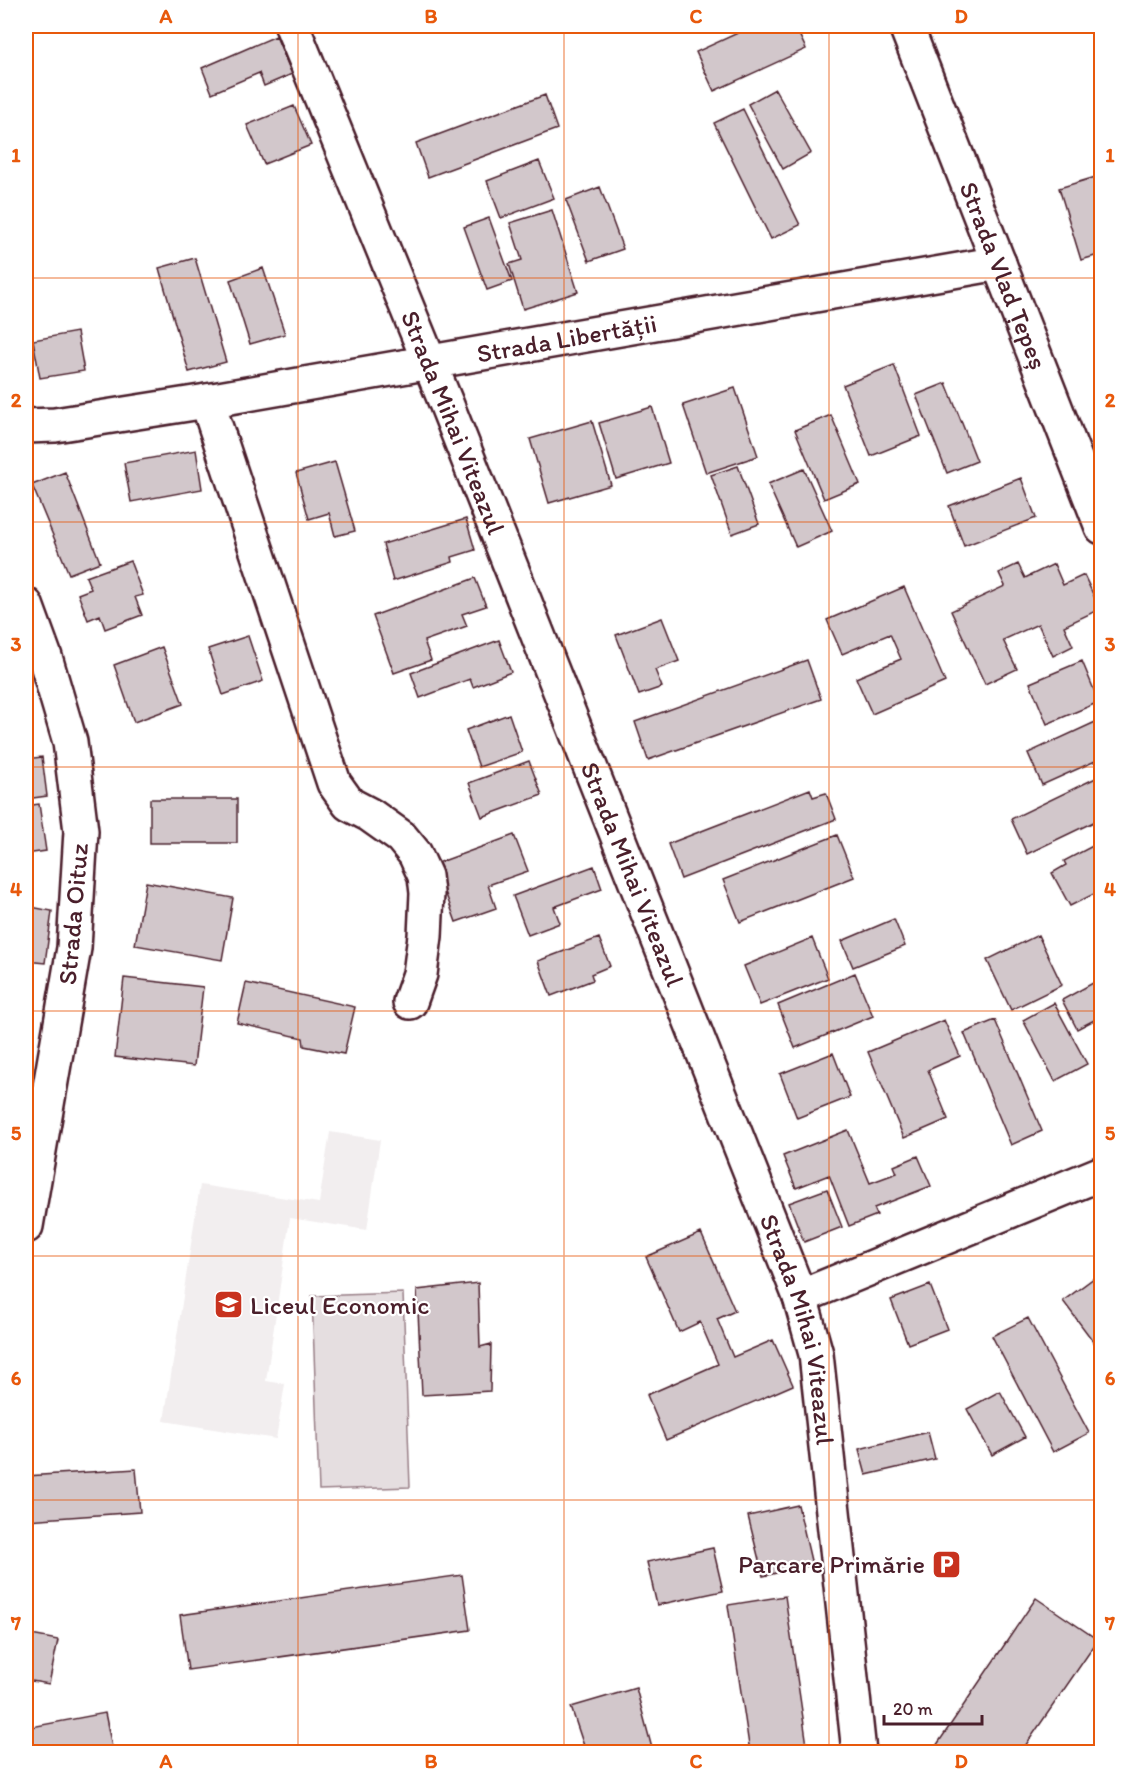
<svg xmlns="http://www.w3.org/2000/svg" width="1127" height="1778" viewBox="0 0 1127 1778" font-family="Itim,sans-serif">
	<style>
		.built { fill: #f2eeef }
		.green { fill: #e5dee0; stroke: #987e86; stroke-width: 1.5 }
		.building { fill: #d2c7cb; stroke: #4a1f2b; stroke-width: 1.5 }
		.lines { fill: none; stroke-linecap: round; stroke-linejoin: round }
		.minor-casing { stroke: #4a1f2b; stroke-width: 38 }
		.secondary-casing { stroke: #4a1f2b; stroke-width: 38 }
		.minor { stroke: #fff; stroke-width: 33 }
		.secondary { stroke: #fff; stroke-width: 33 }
		.grid { fill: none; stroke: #e8590c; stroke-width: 1.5; stroke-opacity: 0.55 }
		.labels { text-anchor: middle; stroke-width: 4.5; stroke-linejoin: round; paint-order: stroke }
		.street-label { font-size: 26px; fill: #4a1f2b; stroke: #fff }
		.poi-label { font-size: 26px; fill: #4a1f2b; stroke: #fff; text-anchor: start }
		.neatline { fill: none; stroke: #e8590c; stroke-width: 2 }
		.grid-label { font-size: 20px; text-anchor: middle; font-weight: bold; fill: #e8590c }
	</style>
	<rect width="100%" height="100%" fill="#fff"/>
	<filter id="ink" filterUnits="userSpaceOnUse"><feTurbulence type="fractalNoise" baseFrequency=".0167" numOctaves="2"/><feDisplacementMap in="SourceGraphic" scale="12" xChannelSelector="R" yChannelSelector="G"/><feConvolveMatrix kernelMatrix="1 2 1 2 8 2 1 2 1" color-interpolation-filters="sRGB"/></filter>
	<g filter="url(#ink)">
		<!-- built -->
		<path class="built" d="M 330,1132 L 380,1140 L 367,1230 L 290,1218 L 266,1381 L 285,1384 L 276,1439 L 164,1421 L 200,1185 L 319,1203 Z"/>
		<!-- green -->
		<path class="green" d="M 403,1293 L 410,1487 L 319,1490 L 312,1296 Z"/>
		<!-- building -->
		<path class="building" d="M 753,26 L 795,26 L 806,49 L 714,91 L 696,52 Z
			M 276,36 L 292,74 L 264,86 L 259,73 L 212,93 L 202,68 Z
			M 775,89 L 811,153 L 783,169 L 748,104 Z
			M 545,95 L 557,129 L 428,177 L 416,143 Z
			M 294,106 L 311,145 L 264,164 L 247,125 Z
			M 743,109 L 800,225 L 771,239 L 714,123 Z
			M 539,161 L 554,198 L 501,218 L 487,181 Z
			M 1102,175 L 1102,254 L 1081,260 L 1059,188 Z
			M 600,187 L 623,249 L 589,261 L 566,200 Z
			M 552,210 L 578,292 L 523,309 L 509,264 L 522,260 L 510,223 Z
			M 489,218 L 512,281 L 487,290 L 464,227 Z
			M 195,258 L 226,362 L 189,372 L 159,268 Z
			M 263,268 L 285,334 L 250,344 L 230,280 Z
			M 77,332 L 84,371 L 40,378 L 33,340 Z
			M 894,365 L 921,436 L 871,456 L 843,385 Z
			M 946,383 L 977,461 L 947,473 L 916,395 Z
			M 735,388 L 758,456 L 706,473 L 683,405 Z
			M 652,407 L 669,463 L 616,479 L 599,423 Z
			M 831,415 L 860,484 L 824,499 L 795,430 Z
			M 592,421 L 611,485 L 549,503 L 530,439 Z
			M 196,450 L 202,489 L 131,502 L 124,463 Z
			M 335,462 L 355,531 L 335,536 L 329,513 L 309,519 L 296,473 Z
			M 738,466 L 759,524 L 732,534 L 711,475 Z
			M 804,469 L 832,531 L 796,547 L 768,484 Z
			M 65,472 L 100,562 L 69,574 L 32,485 Z
			M 1021,478 L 1036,518 L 964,546 L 949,506 Z
			M 466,519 L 475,550 L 452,557 L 453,562 L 393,581 L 383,544 Z
			M 130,561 L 143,595 L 135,597 L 142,615 L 105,629 L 100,615 L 88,620 L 78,594 L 91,589 L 86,577 Z
			M 1018,564 L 1025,578 L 1054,564 L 1063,585 L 1084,575 L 1100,609 L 1064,626 L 1073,646 L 1053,656 L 1038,624 L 1003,640 L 1017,669 L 985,684 L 951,611 L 1005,586 L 999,573 Z
			M 475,578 L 486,606 L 462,614 L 467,626 L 424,641 L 431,660 L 394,673 L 373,616 Z
			M 904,587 L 945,682 L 872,714 L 856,678 L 901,659 L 890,634 L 842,654 L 827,620 Z
			M 662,618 L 679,661 L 655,670 L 662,687 L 639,695 L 616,635 Z
			M 248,636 L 263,681 L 223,695 L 208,649 Z
			M 499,640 L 511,672 L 473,687 L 470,679 L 420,698 L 411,673 Z
			M 162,647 L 183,704 L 134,722 L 114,665 Z
			M 807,660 L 821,699 L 648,760 L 635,722 Z
			M 1082,661 L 1099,702 L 1047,724 L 1030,683 Z
			M 509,714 L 522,752 L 479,767 L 466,730 Z
			M 1102,719 L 1102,758 L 1042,785 L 1028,753 Z
			M 42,757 L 47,796 L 26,799 L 26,759 Z
			M 529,761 L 542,795 L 482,817 L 469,783 Z
			M 1102,775 L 1102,818 L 1027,854 L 1011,819 Z
			M 810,789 L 813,797 L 826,793 L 836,819 L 681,879 L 668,844 Z
			M 150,799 L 237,799 L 237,843 L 150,843 Z
			M 39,804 L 46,851 L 26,854 L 26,806 Z
			M 514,835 L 528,871 L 488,885 L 496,908 L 456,922 L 435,864 Z
			M 837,835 L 854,877 L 740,922 L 723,880 Z
			M 1102,841 L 1102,890 L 1070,906 L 1052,873 L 1066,865 L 1064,861 Z
			M 594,866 L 602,889 L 554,907 L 560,923 L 528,935 L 513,896 Z
			M 146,882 L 233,898 L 222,960 L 135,945 Z
			M 26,906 L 52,911 L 45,963 L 26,961 Z
			M 894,919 L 905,946 L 853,967 L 842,941 Z
			M 1038,935 L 1062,985 L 1011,1010 L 987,960 Z
			M 599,938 L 610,966 L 591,974 L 593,980 L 551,996 L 538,961 Z
			M 812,938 L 828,978 L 760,1005 L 744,966 Z
			M 855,973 L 873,1016 L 795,1048 L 778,1005 Z
			M 124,978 L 203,987 L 194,1066 L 115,1057 Z
			M 1102,978 L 1102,1016 L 1077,1029 L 1062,1000 Z
			M 246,983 L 355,1007 L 344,1054 L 304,1046 L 303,1038 L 237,1023 Z
			M 1054,1003 L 1087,1064 L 1055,1081 L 1023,1020 Z
			M 944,1020 L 960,1056 L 928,1070 L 948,1119 L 904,1138 L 868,1052 Z
			M 995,1020 L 1042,1131 L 1011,1145 L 964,1033 Z
			M 833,1053 L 850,1097 L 797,1118 L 780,1074 Z
			M 848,1130 L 870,1183 L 897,1173 L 894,1166 L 918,1156 L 931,1186 L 874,1208 L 877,1215 L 849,1226 L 829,1175 L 796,1188 L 783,1156 Z
			M 827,1189 L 842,1227 L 804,1242 L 789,1203 Z
			M 701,1233 L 735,1311 L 717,1319 L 733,1357 L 773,1340 L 793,1385 L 666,1440 L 647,1395 L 718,1364 L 700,1322 L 679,1332 L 646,1257 Z
			M 1102,1272 L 1102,1347 L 1099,1349 L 1063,1301 Z
			M 478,1283 L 480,1347 L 491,1344 L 490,1391 L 422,1395 L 417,1290 Z
			M 930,1285 L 947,1329 L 908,1344 L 891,1300 Z
			M 1028,1318 L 1089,1433 L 1053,1452 L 992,1336 Z
			M 1000,1391 L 1025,1437 L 992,1455 L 967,1409 Z
			M 928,1432 L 935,1459 L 866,1475 L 859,1449 Z
			M 136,1469 L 140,1512 L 27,1520 L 26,1476 Z
			M 798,1505 L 812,1565 L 763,1576 L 748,1516 Z
			M 713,1548 L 723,1591 L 657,1605 L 647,1562 Z
			M 462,1575 L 470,1630 L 188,1670 L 180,1615 Z
			M 785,1596 L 808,1752 L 750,1752 L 728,1605 Z
			M 1036,1598 L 1098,1640 L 1021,1752 L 932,1752 Z
			M 26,1634 L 58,1640 L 49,1684 L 26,1680 Z
			M 636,1688 L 653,1752 L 586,1752 L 571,1707 Z
			M 105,1713 L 112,1747 L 83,1752 L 26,1752 L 26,1728 Z"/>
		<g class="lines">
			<defs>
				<g id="minor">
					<path id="s1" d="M 906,26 L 1102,527"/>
					<path d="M 207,401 L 334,783 L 349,804 L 370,815 L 401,837 L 415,854 L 425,876 L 427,893 L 425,936 L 420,974 L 410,1002"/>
					<path id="s2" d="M 26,426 L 55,425 L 207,401 L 999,263"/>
					<path d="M 800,1297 L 1102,1173"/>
				</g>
				<g id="secondary">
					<path id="s3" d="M 292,26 L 446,403 L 800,1297 L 816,1354 L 859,1752"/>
					<path d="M 26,605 L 45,657 L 70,742 L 81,831 L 74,948 L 26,1226"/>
				</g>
			</defs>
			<!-- minor casing -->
			<use href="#minor" class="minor-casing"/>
			<!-- secondary casing -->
			<use href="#secondary" class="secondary-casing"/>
			<!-- minor -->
			<use href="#minor" class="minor"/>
			<!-- secondary -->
			<use href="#secondary" class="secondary"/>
		</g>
	</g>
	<!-- grid -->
	<path class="grid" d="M 298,26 L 298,1752M 564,26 L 564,1752M 829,26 L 829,1752M 26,278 L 1102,278M 26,522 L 1102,522M 26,767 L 1102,767M 26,1011 L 1102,1011M 26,1256 L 1102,1256M 26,1500 L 1102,1500"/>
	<!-- icons -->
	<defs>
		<symbol id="school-square" viewBox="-11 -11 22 22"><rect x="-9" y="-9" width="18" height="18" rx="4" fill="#c8321e" stroke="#fff"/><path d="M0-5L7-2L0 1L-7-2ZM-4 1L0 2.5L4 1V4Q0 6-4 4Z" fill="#fff"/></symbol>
		<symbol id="parking-square" viewBox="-11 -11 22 22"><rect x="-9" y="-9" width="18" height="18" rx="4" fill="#c8321e" stroke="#fff"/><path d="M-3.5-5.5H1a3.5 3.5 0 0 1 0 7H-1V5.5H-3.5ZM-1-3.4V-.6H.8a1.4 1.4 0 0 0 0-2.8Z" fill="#fff"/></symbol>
	</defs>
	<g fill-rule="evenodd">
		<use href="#school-square" x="212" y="1288" width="33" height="33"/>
		<use href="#parking-square" x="930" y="1548" width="33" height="33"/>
	</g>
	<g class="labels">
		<!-- street labels -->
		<g class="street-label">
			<text dy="9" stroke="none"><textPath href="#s1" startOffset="268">Strada Vlad Țepeș</textPath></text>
			<text dy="9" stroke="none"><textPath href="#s2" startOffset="548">Strada Libertății</textPath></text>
			<text dy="9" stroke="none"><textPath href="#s3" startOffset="428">Strada Mihai Viteazul</textPath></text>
			<text dy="9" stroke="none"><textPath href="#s3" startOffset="914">Strada Mihai Viteazul</textPath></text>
			<text transform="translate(73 914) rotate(-85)" y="9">Strada Oituz</text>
			<text dy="9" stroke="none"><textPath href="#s3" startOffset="1400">Strada Mihai Viteazul</textPath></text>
		</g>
		<!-- poi labels -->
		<g class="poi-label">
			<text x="250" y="1314">Liceul Economic</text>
			<text x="925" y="1573" text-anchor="end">Parcare Primărie</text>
		</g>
	</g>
	<!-- margin -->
	<rect width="1127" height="1778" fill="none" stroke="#fff" stroke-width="66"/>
	<!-- scale -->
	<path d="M884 1715v9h98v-9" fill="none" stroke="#4a1f2b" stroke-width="3"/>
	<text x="893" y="1715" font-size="18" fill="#4a1f2b" stroke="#ffffff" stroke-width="4.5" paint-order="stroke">20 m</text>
	<rect x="33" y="33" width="1061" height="1712" class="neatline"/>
	<g class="grid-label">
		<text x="166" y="23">A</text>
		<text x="431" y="23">B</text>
		<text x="696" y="23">C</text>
		<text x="961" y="23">D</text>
		<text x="16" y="162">1</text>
		<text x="1110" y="162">1</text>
		<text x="16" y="407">2</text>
		<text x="1110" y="407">2</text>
		<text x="16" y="651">3</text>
		<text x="1110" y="651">3</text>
		<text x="16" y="896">4</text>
		<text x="1110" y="896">4</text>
		<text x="16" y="1140">5</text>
		<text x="1110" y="1140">5</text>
		<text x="16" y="1385">6</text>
		<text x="1110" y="1385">6</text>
		<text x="16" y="1630">7</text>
		<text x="1110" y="1630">7</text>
		<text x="166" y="1768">A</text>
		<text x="431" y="1768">B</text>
		<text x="696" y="1768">C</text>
		<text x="961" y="1768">D</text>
	</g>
</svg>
